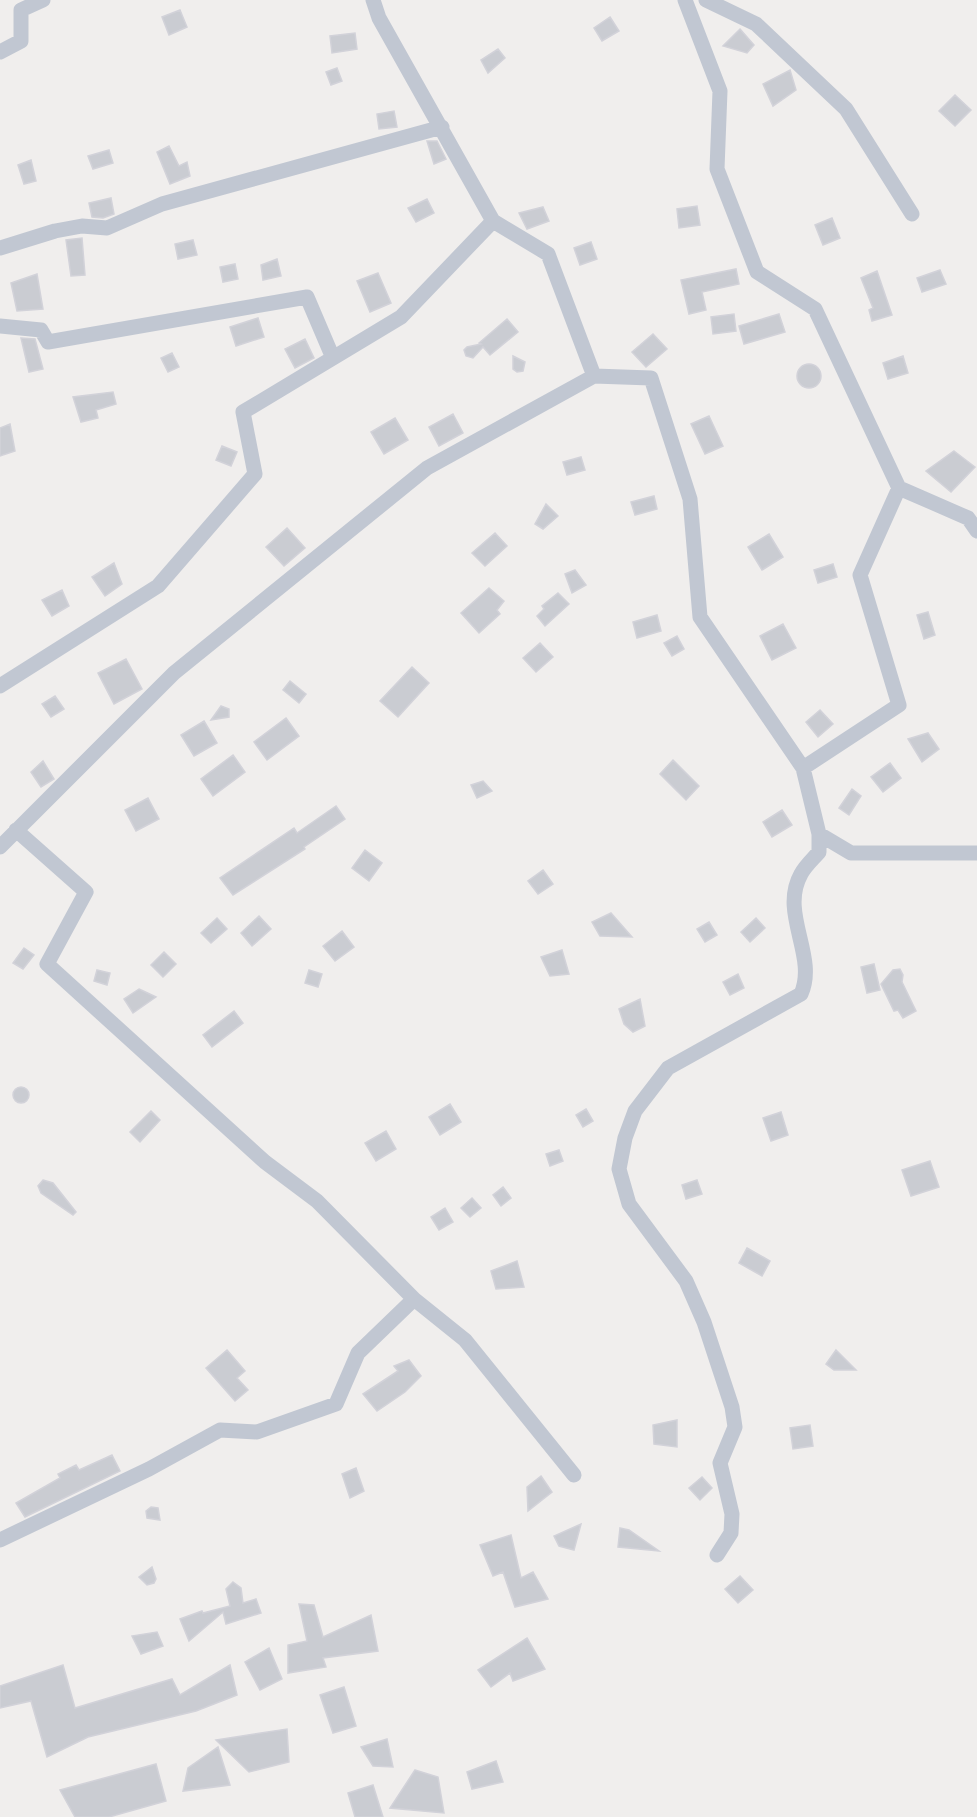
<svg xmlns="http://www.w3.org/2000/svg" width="977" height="1817" viewBox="0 0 977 1817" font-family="'PT Sans Narrow',sans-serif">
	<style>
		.building { fill: #caccd2; stroke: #d2d2d9; stroke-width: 1.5 }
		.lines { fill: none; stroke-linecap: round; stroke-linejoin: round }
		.minor { stroke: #c1c7d2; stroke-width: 15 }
	</style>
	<rect width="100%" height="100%" fill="#f0eeed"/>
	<!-- building -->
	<path class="building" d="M 180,10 L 187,27 L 169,35 L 162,17 Z
		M 610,17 L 619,31 L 602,41 L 594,28 Z
		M 740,29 L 754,45 L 747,53 L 723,46 Z
		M 355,33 L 357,49 L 332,53 L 330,36 Z
		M 498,49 L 505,58 L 488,73 L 481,60 Z
		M 337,68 L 342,81 L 331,85 L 326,72 Z
		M 790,70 L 796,90 L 773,106 L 763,84 Z
		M 955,95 L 971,110 L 955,126 L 939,111 Z
		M 394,111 L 397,127 L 379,129 L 377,114 Z
		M 427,141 L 437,141 L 446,159 L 434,164 Z
		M 169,146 L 179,166 L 187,162 L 190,176 L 170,184 L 157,152 Z
		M 109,150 L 113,163 L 93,169 L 88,156 Z
		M 31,160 L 36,181 L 24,184 L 18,165 Z
		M 111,198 L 114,214 L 103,218 L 92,217 L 89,203 Z
		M 427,199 L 434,213 L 416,222 L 408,208 Z
		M 697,206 L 700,225 L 679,228 L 677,209 Z
		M 543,207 L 549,221 L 527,229 L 519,213 Z
		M 832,218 L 840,238 L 823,245 L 815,225 Z
		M 82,238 L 85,275 L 71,276 L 66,240 Z
		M 193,240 L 197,255 L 178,259 L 175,244 Z
		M 591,242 L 597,259 L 580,265 L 574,248 Z
		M 277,259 L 281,276 L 263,280 L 261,265 Z
		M 235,264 L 238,279 L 223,282 L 220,267 Z
		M 736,269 L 739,284 L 702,292 L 706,310 L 689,314 L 681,280 Z
		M 940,270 L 946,284 L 922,292 L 917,278 Z
		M 877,271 L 892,315 L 872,321 L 869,310 L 873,308 L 861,278 Z
		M 378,273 L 391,303 L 370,312 L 357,281 Z
		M 37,274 L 43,309 L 17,311 L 11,283 Z
		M 734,314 L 736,331 L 713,334 L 711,317 Z
		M 779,314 L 785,332 L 744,344 L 739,326 Z
		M 258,318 L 264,337 L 236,346 L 230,327 Z
		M 507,319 L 518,332 L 490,355 L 483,347 L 473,358 L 466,356 L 464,350 L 467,347 L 481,344 L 479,343 Z
		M 653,334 L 667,349 L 646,367 L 632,352 Z
		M 21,338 L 35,339 L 43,369 L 29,372 Z
		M 305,339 L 314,358 L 295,368 L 285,349 Z
		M 172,353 L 179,367 L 168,372 L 161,358 Z
		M 513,356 L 525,362 L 523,371 L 517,372 L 513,369 Z
		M 903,356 L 908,373 L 888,379 L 883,363 Z
		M797 376a12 12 0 1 1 24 0a12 12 0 1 1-24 0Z
		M 113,392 L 116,404 L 96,410 L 98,418 L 81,422 L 73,397 Z
		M 453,414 L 463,433 L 439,446 L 429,427 Z
		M 709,416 L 723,446 L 705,454 L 691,424 Z
		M 395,418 L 408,440 L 384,454 L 371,432 Z
		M 10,424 L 15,451 L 0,456 L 0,428 Z
		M 222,446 L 237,452 L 231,466 L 216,460 Z
		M 954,451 L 975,467 L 951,492 L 926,471 Z
		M 581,457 L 585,470 L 567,475 L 563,462 Z
		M 654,496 L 657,509 L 635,515 L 631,502 Z
		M 546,504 L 558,516 L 543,529 L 535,524 Z
		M 287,528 L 305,548 L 284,566 L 266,547 Z
		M 495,533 L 507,546 L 485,566 L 472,553 Z
		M 769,534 L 783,557 L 762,570 L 748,547 Z
		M 114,563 L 122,584 L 105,596 L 92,577 Z
		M 833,564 L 837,577 L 818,583 L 814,570 Z
		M 575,570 L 586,585 L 572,593 L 565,574 Z
		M 489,588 L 504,601 L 497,610 L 500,614 L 479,633 L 461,613 Z
		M 62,590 L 69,606 L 52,616 L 42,600 Z
		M 558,593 L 569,604 L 545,626 L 537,616 L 544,609 L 542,606 Z
		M 928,612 L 935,635 L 924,639 L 917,615 Z
		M 657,615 L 661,631 L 637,638 L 633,622 Z
		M 783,624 L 796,648 L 772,660 L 760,636 Z
		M 677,636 L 684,649 L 672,656 L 664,643 Z
		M 540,643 L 553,657 L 536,672 L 523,658 Z
		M 126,659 L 142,689 L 114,704 L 98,673 Z
		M 412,667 L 429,683 L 398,717 L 380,701 Z
		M 290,681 L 306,694 L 299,703 L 283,690 Z
		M 55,696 L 64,709 L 51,717 L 42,704 Z
		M 221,706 L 229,709 L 229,717 L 211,720 Z
		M 820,710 L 833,724 L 818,737 L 806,722 Z
		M 286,718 L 299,736 L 267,760 L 254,742 Z
		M 204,721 L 217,743 L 194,756 L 181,735 Z
		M 928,733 L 939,749 L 922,762 L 908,739 Z
		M 233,755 L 245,772 L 213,796 L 201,779 Z
		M 673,760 L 699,786 L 686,800 L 660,774 Z
		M 43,761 L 54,779 L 41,787 L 31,772 Z
		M 890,763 L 901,778 L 883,792 L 871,777 Z
		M 483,781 L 492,791 L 477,798 L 471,785 Z
		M 852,789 L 861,796 L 849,815 L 839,808 Z
		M 148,798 L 159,819 L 136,831 L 125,810 Z
		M 336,806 L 345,819 L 304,847 L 305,849 L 233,895 L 220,878 L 294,828 L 297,833 Z
		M 782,810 L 792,825 L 772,837 L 763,822 Z
		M 365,850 L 382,863 L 369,881 L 352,868 Z
		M 543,870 L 553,884 L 538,894 L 528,881 Z
		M 611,913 L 632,937 L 600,936 L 592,922 Z
		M 259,916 L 271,929 L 252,946 L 241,933 Z
		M 217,918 L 227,929 L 211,943 L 201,933 Z
		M 756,918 L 765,928 L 750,942 L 741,932 Z
		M 709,922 L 717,935 L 705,942 L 697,929 Z
		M 342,931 L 354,947 L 335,961 L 323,946 Z
		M 24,948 L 34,955 L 23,969 L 13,963 Z
		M 562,950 L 569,974 L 550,976 L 541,957 Z
		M 164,952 L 176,964 L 163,977 L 151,965 Z
		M 874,964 L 880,990 L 867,993 L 861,967 Z
		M 900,969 L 903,975 L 902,982 L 916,1011 L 903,1018 L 898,1010 L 894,1011 L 881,984 L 893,970 Z
		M 97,970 L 110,973 L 107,985 L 94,981 Z
		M 309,970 L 322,974 L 318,987 L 305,983 Z
		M 738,974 L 744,988 L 730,995 L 723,982 Z
		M 139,989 L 156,997 L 133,1013 L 124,999 Z
		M 640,999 L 645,1026 L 633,1032 L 624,1024 L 619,1009 Z
		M 234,1011 L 243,1023 L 212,1047 L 203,1035 Z
		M13 1095a8 8 0 1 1 16 0a8 8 0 1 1-16 0Z
		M 450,1104 L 461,1122 L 440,1135 L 429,1117 Z
		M 586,1109 L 593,1121 L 583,1127 L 576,1115 Z
		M 151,1111 L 160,1120 L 140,1142 L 130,1132 Z
		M 781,1112 L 788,1135 L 771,1141 L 763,1118 Z
		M 386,1131 L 396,1149 L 376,1161 L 365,1143 Z
		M 559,1150 L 563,1161 L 550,1166 L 546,1154 Z
		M 930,1161 L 939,1187 L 911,1196 L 902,1170 Z
		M 43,1180 L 53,1183 L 76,1212 L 73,1215 L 41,1193 L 38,1186 Z
		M 697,1180 L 702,1194 L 686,1199 L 682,1185 Z
		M 503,1187 L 511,1198 L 501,1206 L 493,1195 Z
		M 472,1198 L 481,1208 L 470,1217 L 461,1208 Z
		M 445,1208 L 453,1222 L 439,1230 L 431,1217 Z
		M 747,1248 L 770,1261 L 762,1276 L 739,1263 Z
		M 517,1261 L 524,1287 L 496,1289 L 491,1271 Z
		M 227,1350 L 245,1371 L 237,1378 L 248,1390 L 235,1401 L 206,1368 Z
		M 836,1350 L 856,1370 L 834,1370 L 826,1364 Z
		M 409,1360 L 421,1376 L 405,1392 L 377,1411 L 363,1394 L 398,1371 L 394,1366 Z
		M 677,1420 L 677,1447 L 654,1444 L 653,1425 Z
		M 810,1425 L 813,1446 L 793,1449 L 790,1428 Z
		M 112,1455 L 120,1471 L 25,1517 L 16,1503 L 60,1478 L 58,1474 L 76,1465 L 79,1470 Z
		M 356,1468 L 364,1491 L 350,1498 L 342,1474 Z
		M 541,1476 L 552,1492 L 528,1511 L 527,1487 Z
		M 702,1477 L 712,1488 L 700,1500 L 689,1488 Z
		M 151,1507 L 158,1508 L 160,1520 L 147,1518 L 146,1511 Z
		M 581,1524 L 574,1550 L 559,1546 L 554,1536 Z
		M 620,1528 L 629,1530 L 659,1551 L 618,1547 Z
		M 511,1535 L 521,1578 L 533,1572 L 548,1599 L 515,1607 L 503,1572 L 493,1576 L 480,1545 Z
		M 152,1567 L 156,1579 L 154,1583 L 147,1585 L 139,1577 Z
		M 740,1576 L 753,1590 L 738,1603 L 725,1589 Z
		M 233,1582 L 241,1588 L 243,1603 L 256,1599 L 261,1613 L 226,1624 L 223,1612 L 189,1641 L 180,1619 L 202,1611 L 203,1613 L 230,1606 L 226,1589 Z
		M 299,1604 L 314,1605 L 323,1637 L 371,1615 L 378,1651 L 323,1658 L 326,1667 L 288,1673 L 288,1645 L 307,1641 Z
		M 157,1632 L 163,1646 L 141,1654 L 132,1636 Z
		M 527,1638 L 545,1669 L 513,1681 L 510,1673 L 491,1687 L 478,1670 Z
		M 269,1648 L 282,1679 L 260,1690 L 245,1662 Z
		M 63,1665 L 75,1708 L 172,1679 L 180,1695 L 230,1665 L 237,1695 L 196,1711 L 88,1737 L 47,1757 L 31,1701 L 0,1708 L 0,1686 Z
		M 344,1687 L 356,1726 L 333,1733 L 320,1695 Z
		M 287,1729 L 289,1762 L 249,1772 L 216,1740 Z
		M 387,1739 L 393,1767 L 373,1766 L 361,1747 Z
		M 218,1747 L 230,1785 L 183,1791 L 188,1768 Z
		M 496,1761 L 503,1782 L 472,1789 L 467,1772 Z
		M 156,1764 L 166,1801 L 109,1817 L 75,1817 L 60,1790 Z
		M 415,1770 L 438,1777 L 444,1813 L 390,1808 Z
		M 373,1785 L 383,1817 L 355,1817 L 348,1793 Z"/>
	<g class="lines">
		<!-- minor -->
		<path class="minor" d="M 373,0 L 379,18 L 493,221 L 548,254 L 594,376
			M 685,0 L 720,91 L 717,169 L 757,272 L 815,309 L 899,488 L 860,575 L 899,705 L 803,768
			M 706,0 L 756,24 L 846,109 L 912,214
			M 0,52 L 21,41 L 21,10 L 43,0
			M 0,248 L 55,231 L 82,226 L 107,228 L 162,204 L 442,127
			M 0,326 L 41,330 L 48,342 L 307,297 L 333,358
			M 899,488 L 968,518 L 977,531
			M 0,686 L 158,586 L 255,474 L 243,412 L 401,317 L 493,221
			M 16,830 L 86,892 L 47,964 L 265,1162 L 317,1201 L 414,1299
			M 819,834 L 851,853 L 977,853
			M 0,847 L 174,673 L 427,468 L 594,376 L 651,378 L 690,499 L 700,617 L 803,768 L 819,834 L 819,852 C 813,859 805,866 801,874 C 779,913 818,956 801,994 L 668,1068 L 635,1111 L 625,1138 L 619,1169 L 629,1204 L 686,1281 L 704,1322 L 732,1407 L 735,1427 L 720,1463 L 732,1514 L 731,1533 L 717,1555
			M 0,1540 L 149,1469 L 220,1430 L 257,1432 L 336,1404 L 358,1353 L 414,1299 L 465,1340 L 574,1475"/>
	</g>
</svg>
